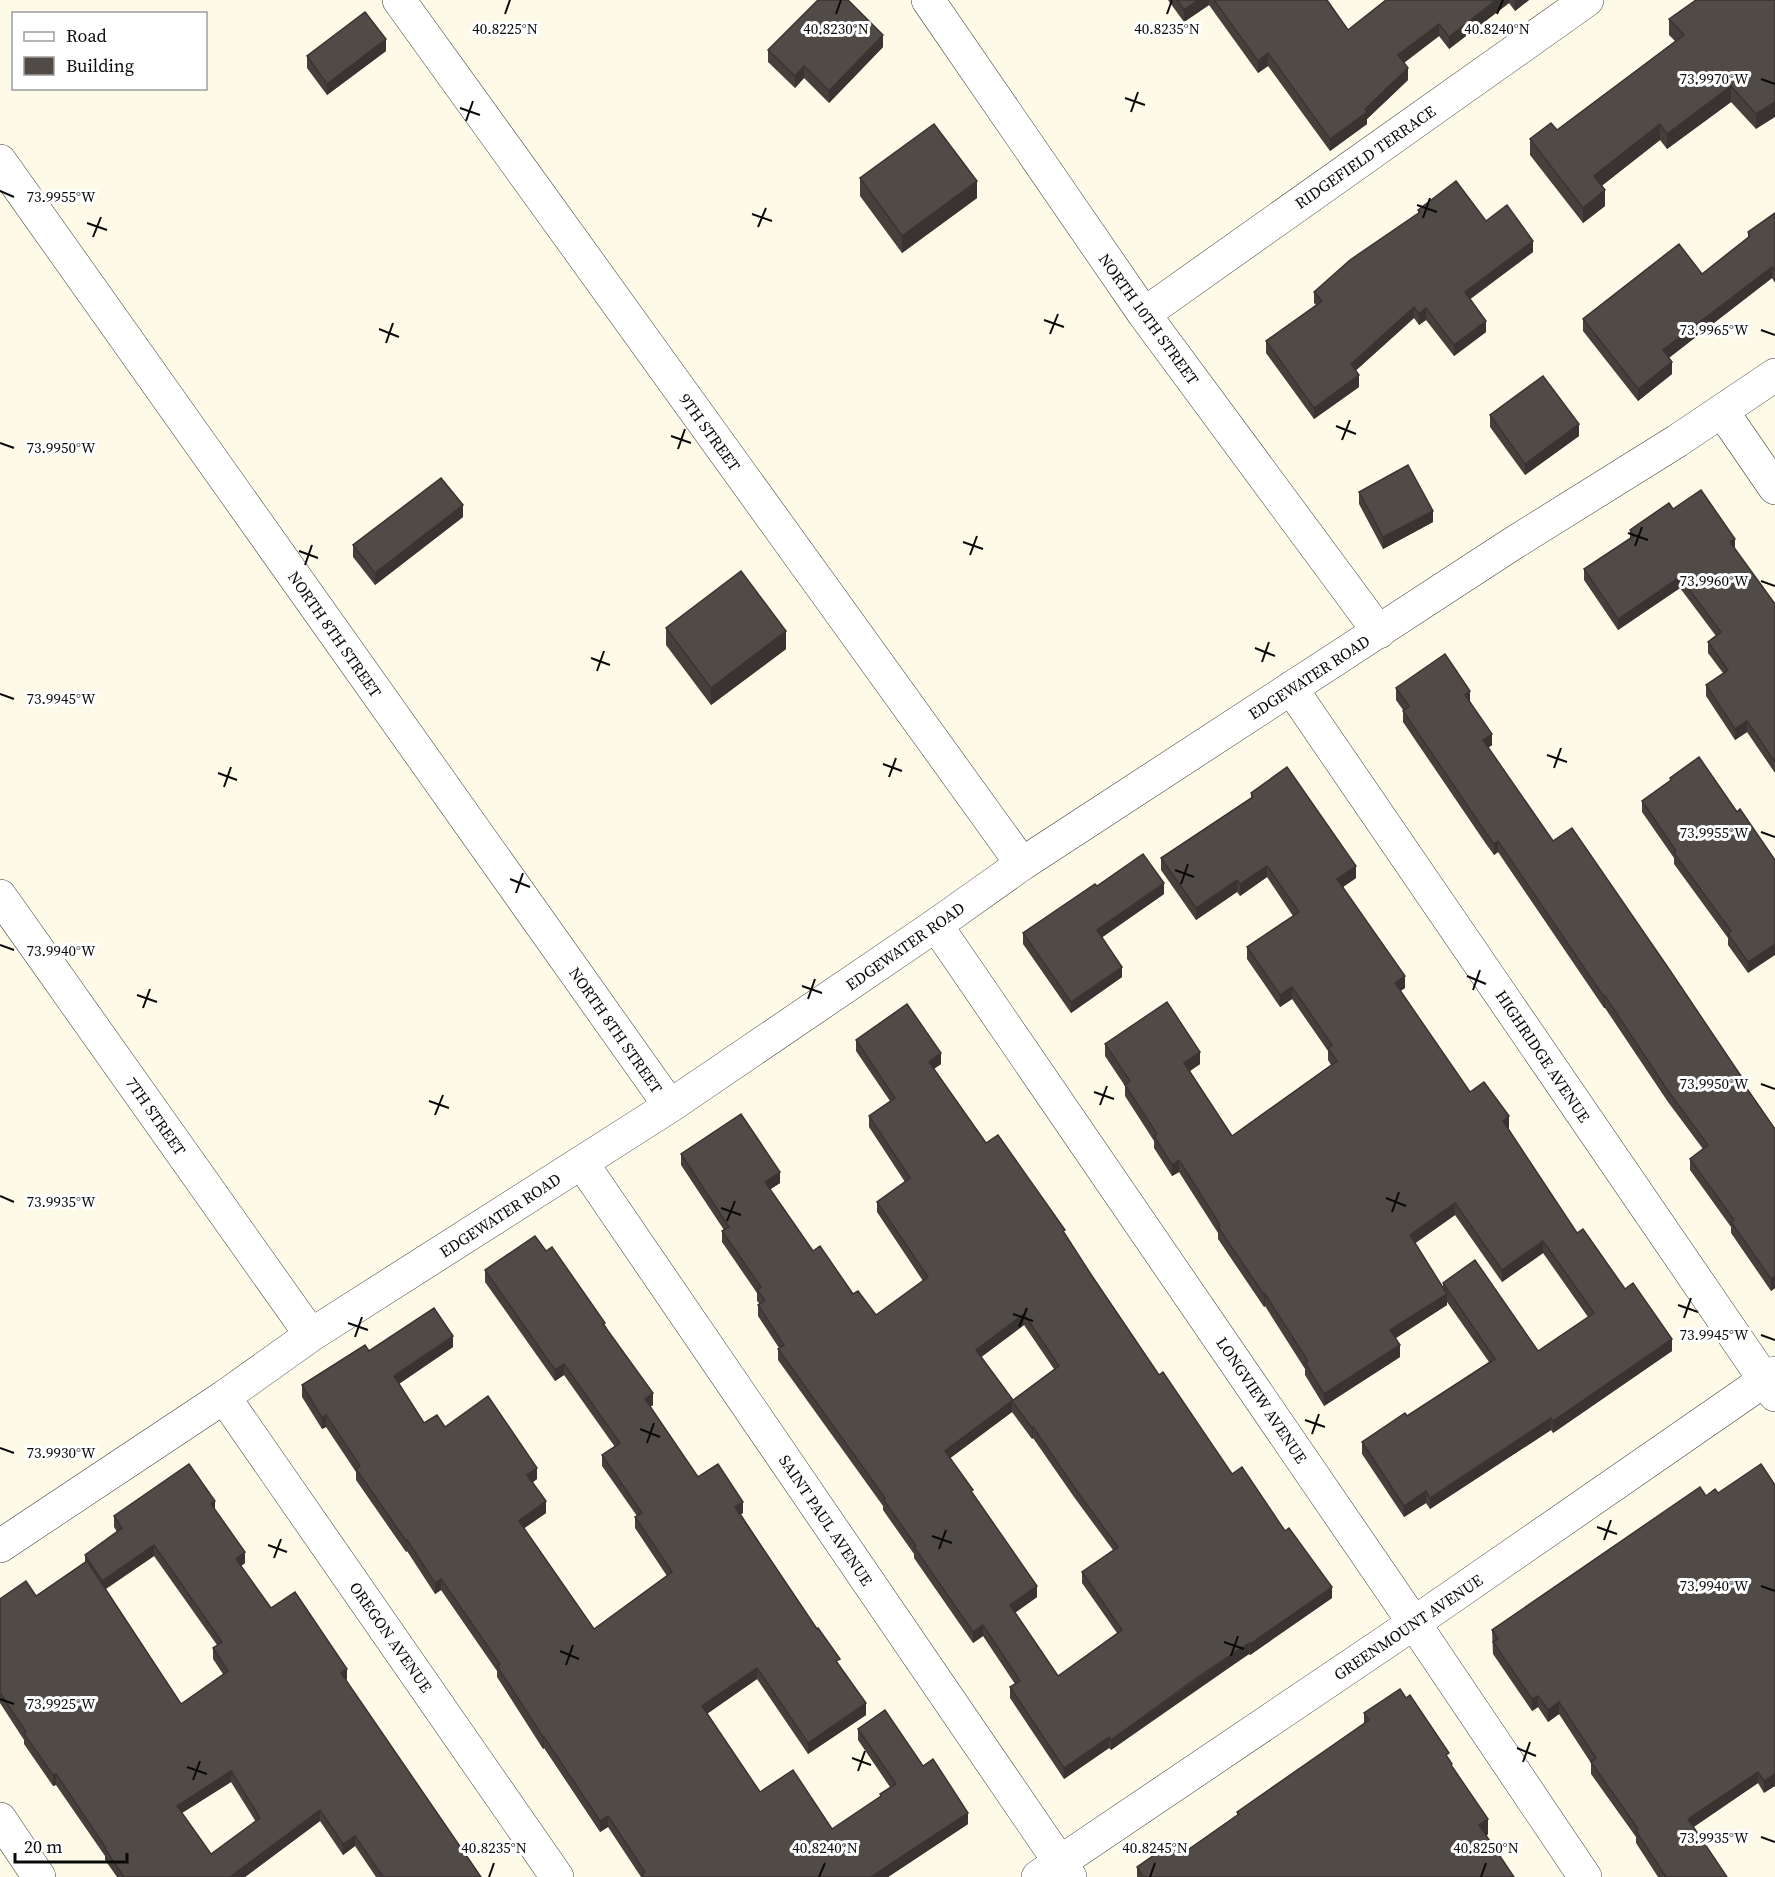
<svg xmlns="http://www.w3.org/2000/svg" width="1775" height="1877" viewBox="0 0 1775 1877" font-family="'Source Serif 4',serif">
	<style>
		.lines { fill: none; stroke-linecap: round; stroke-linejoin: round }
		.minor-casing { stroke: #3d3d3d; stroke-width: 34 }
		.minor { stroke: #fff; stroke-width: 33 }
		.wall { fill: #46403d; fill-rule: evenodd }
		.shaded-wall { fill: #393432 }
		.building { fill: #514b47; stroke: #393432; stroke-width: 1.5; fill-rule: evenodd }
		.ticks { fill: none; stroke: #0a0a0a; stroke-width: 2 }
		.labels { text-anchor: middle; stroke-width: 6; stroke-linejoin: round; paint-order: stroke }
		.street-label { font-size: 16px; fill: #0a0a0a; stroke: #fff }
		.ticks-label { font-size: 15px; text-anchor: middle; fill: #0a0a0a; stroke: #fff; stroke-width: 6; stroke-linejoin: round; paint-order: stroke }
	</style>
	<rect width="100%" height="100%" fill="#fdfae8"/>
	<g class="lines">
		<defs>
			<path id="minor" d="M 399,0 L 1022,864
				M 928,0 L 1144,314 L 1379,632
				M 0,161 L 670,1106
				M 1144,314 L 1587,0
				M 1722,411 L 1775,488
				M 1291,688 L 1775,1395
				M 0,896 L 311,1335
				M 936,925 L 1414,1623 L 1585,1877
				M 582,1163 L 1070,1877
				M 224,1397 L 557,1877
				M 0,1546 L 224,1397 L 311,1335 L 670,1106 L 936,925 L 1022,864 L 1512,544 L 1677,441 L 1775,375
				M 0,1819 L 39,1877
				M 1038,1877 L 1414,1623 L 1775,1373"/>
		</defs>
		<!-- minor casing -->
		<use href="#minor" class="minor-casing"/>
		<!-- minor -->
		<use href="#minor" class="minor"/>
	</g>
	<!-- wall -->
	<path class="wall" d="M 1168,0 L 1327,0 L 1348,30 L 1386,0 L 1529,0 L 1515,11 L 1509,3 L 1449,49 L 1439,36 L 1404,63 L 1408,80 L 1367,119 L 1367,124 L 1330,151 L 1268,66 L 1258,73 L 1209,5 L 1184,22 Z
		M 1775,0 L 1756,129 L 1731,102 L 1667,149 L 1660,140 L 1601,186 L 1605,206 L 1583,223 L 1530,155 L 1530,139 L 1557,130 L 1675,41 L 1669,35 L 1669,19 Z
		M 883,47 L 829,103 L 804,78 L 795,88 L 768,62 L 768,50 Z
		M 386,51 L 327,95 L 307,68 L 307,56 Z
		M 860,178 L 977,198 L 902,253 L 860,196 Z
		M 1418,210 L 1486,221 L 1533,252 L 1470,299 L 1486,332 L 1454,356 L 1426,320 L 1419,325 L 1414,318 L 1356,370 L 1359,387 L 1314,419 L 1266,353 L 1266,341 L 1316,305 L 1314,303 L 1314,292 L 1418,214 Z
		M 1775,213 L 1775,283 L 1772,278 L 1669,358 L 1672,374 L 1638,401 L 1583,331 L 1583,319 L 1702,274 L 1748,238 L 1748,232 Z
		M 1490,415 L 1579,436 L 1525,475 L 1490,427 Z
		M 1359,492 L 1433,522 L 1383,549 L 1359,504 Z
		M 1673,509 L 1735,549 L 1775,604 L 1775,773 L 1747,732 L 1735,740 L 1706,696 L 1706,685 L 1723,673 L 1708,653 L 1708,642 L 1716,636 L 1680,588 L 1618,630 L 1584,580 L 1584,569 L 1630,538 L 1630,530 Z
		M 463,517 L 375,585 L 353,557 L 353,545 Z
		M 666,628 L 786,649 L 711,705 L 666,645 Z
		M 1396,688 L 1470,702 L 1492,745 L 1488,748 L 1553,841 L 1745,1085 L 1775,1129 L 1775,1288 L 1771,1291 L 1731,1233 L 1731,1227 L 1690,1170 L 1690,1159 L 1703,1149 L 1668,1102 L 1605,1008 L 1604,1008 L 1498,852 L 1494,855 L 1486,844 L 1403,722 L 1403,710 L 1396,700 Z
		M 1670,778 L 1737,812 L 1775,860 L 1748,973 L 1728,945 L 1728,938 L 1674,864 L 1674,858 L 1642,812 L 1642,801 L 1670,781 Z
		M 1251,793 L 1356,878 L 1343,887 L 1405,988 L 1400,991 L 1470,1092 L 1509,1128 L 1508,1129 L 1577,1233 L 1625,1289 L 1672,1351 L 1553,1433 L 1551,1430 L 1430,1509 L 1426,1503 L 1404,1517 L 1362,1454 L 1362,1442 L 1407,1416 L 1489,1362 L 1447,1302 L 1447,1305 L 1395,1338 L 1400,1357 L 1324,1406 L 1305,1375 L 1305,1369 L 1265,1306 L 1264,1307 L 1218,1239 L 1218,1233 L 1179,1172 L 1172,1176 L 1154,1148 L 1154,1141 L 1125,1096 L 1125,1086 L 1105,1056 L 1105,1044 L 1200,1064 L 1190,1071 L 1232,1136 L 1331,1065 L 1328,1060 L 1328,1051 L 1292,999 L 1280,1007 L 1247,959 L 1247,947 L 1293,916 L 1267,877 L 1240,896 L 1237,892 L 1196,920 L 1161,870 L 1161,858 L 1251,798 ZM 1455,1215 L 1502,1282 L 1543,1253 L 1588,1317 L 1538,1351 L 1443,1283 L 1443,1287 L 1415,1243 Z
		M 1097,886 L 1164,894 L 1102,937 L 1122,977 L 1071,1013 L 1023,944 L 1023,933 Z
		M 856,1040 L 941,1064 L 934,1069 L 986,1143 L 1065,1235 L 1092,1276 L 1159,1375 L 1232,1474 L 1285,1531 L 1332,1598 L 1250,1655 L 1249,1654 L 1198,1688 L 1111,1750 L 1109,1748 L 1064,1779 L 1010,1698 L 1010,1687 L 1015,1684 L 983,1636 L 973,1643 L 914,1558 L 914,1554 L 883,1510 L 883,1506 L 778,1360 L 778,1349 L 779,1348 L 758,1316 L 758,1305 L 760,1304 L 757,1301 L 757,1293 L 722,1242 L 722,1231 L 724,1230 L 681,1165 L 681,1154 L 780,1183 L 770,1189 L 813,1251 L 853,1294 L 876,1315 L 923,1281 L 877,1212 L 877,1202 L 905,1182 L 869,1127 L 869,1116 L 890,1101 L 856,1051 ZM 1024,1325 L 1054,1369 L 1013,1400 L 981,1357 ZM 1012,1412 L 1032,1439 L 1033,1438 L 1074,1497 L 1113,1550 L 1082,1572 L 1082,1583 L 1117,1633 L 1058,1676 L 1015,1613 L 1037,1597 L 950,1458 Z
		M 546,1251 L 605,1325 L 653,1405 L 650,1407 L 698,1477 L 743,1513 L 741,1514 L 840,1666 L 866,1715 L 808,1754 L 757,1679 L 707,1714 L 760,1792 L 832,1829 L 880,1797 L 880,1794 L 890,1787 L 858,1740 L 858,1729 L 923,1766 L 968,1824 L 888,1877 L 641,1877 L 608,1827 L 600,1832 L 544,1748 L 543,1749 L 497,1677 L 497,1671 L 441,1590 L 435,1594 L 407,1551 L 406,1552 L 356,1480 L 356,1472 L 326,1427 L 322,1429 L 302,1397 L 302,1385 L 369,1351 L 453,1347 L 399,1384 L 424,1423 L 445,1427 L 537,1479 L 532,1483 L 546,1513 L 524,1528 L 594,1629 L 667,1576 L 635,1528 L 635,1517 L 637,1516 L 602,1466 L 602,1455 L 615,1447 L 564,1375 L 555,1381 L 485,1282 L 485,1270 Z
		M 1775,1485 L 1764,1793 L 1758,1783 L 1693,1827 L 1727,1877 L 1658,1877 L 1636,1843 L 1636,1837 L 1591,1774 L 1591,1763 L 1559,1714 L 1548,1722 L 1538,1707 L 1532,1711 L 1493,1654 L 1492,1630 L 1706,1496 Z
		M 215,1510 L 245,1563 L 241,1566 L 271,1608 L 347,1679 L 346,1680 L 481,1877 L 376,1877 L 355,1846 L 343,1855 L 320,1821 L 245,1877 L 117,1877 L 105,1860 L 105,1856 L 56,1785 L 53,1786 L 24,1744 L 24,1740 L 0,1703 L 0,1599 L 36,1596 L 85,1562 L 85,1555 L 117,1532 L 114,1527 L 114,1516 ZM 154,1556 L 217,1645 L 213,1648 L 213,1659 L 223,1674 L 181,1704 L 106,1589 ZM 231,1782 L 256,1822 L 211,1854 L 182,1813 Z
		M 1364,1713 L 1449,1759 L 1452,1767 L 1488,1834 L 1486,1836 L 1514,1877 L 1137,1877 L 1137,1867 L 1179,1856 L 1237,1815 L 1237,1812 L 1364,1724 Z"/>
	<!-- shaded-wall -->
	<path class="shaded-wall" d="M 1198,0 L 1209,0 L 1209,5 L 1184,22 L 1184,10 Z
		M 1496,0 L 1509,0 L 1509,3 L 1449,49 L 1449,37 Z
		M 1515,0 L 1529,0 L 1515,11 Z
		M 1439,24 L 1439,36 L 1398,67 L 1398,55 Z
		M 883,35 L 883,47 L 829,103 L 829,91 Z
		M 386,39 L 386,51 L 327,95 L 327,84 Z
		M 1268,53 L 1268,66 L 1258,73 L 1258,61 Z
		M 804,66 L 804,78 L 795,88 L 795,76 Z
		M 1408,68 L 1408,80 L 1367,119 L 1367,124 L 1330,151 L 1330,139 L 1365,109 Z
		M 1731,86 L 1731,102 L 1667,149 L 1667,134 Z
		M 1775,102 L 1775,117 L 1756,129 L 1756,114 Z
		M 1660,124 L 1660,140 L 1594,192 L 1594,176 Z
		M 977,181 L 977,198 L 902,253 L 902,236 Z
		M 1605,190 L 1605,206 L 1583,223 L 1583,208 Z
		M 1533,241 L 1533,252 L 1465,303 L 1465,292 Z
		M 1772,267 L 1772,278 L 1663,362 L 1663,350 Z
		M 1414,307 L 1414,318 L 1351,375 L 1351,364 Z
		M 1426,308 L 1426,320 L 1419,325 L 1419,314 Z
		M 1486,321 L 1486,332 L 1454,356 L 1454,345 Z
		M 1672,362 L 1672,374 L 1638,401 L 1638,389 Z
		M 1359,375 L 1359,387 L 1314,419 L 1314,408 Z
		M 1579,424 L 1579,436 L 1525,475 L 1525,464 Z
		M 463,505 L 463,517 L 375,585 L 375,573 Z
		M 1433,511 L 1433,522 L 1383,549 L 1383,537 Z
		M 1735,539 L 1735,550 L 1730,542 Z
		M 1680,577 L 1680,588 L 1618,630 L 1618,619 Z
		M 786,631 L 786,649 L 711,705 L 711,688 Z
		M 1470,691 L 1470,702 L 1465,695 Z
		M 1747,721 L 1747,732 L 1735,740 L 1735,729 Z
		M 1492,734 L 1492,745 L 1483,751 L 1483,740 Z
		M 1498,841 L 1498,852 L 1494,855 L 1494,844 Z
		M 1267,866 L 1267,877 L 1240,896 L 1240,884 Z
		M 1356,866 L 1356,878 L 1337,891 L 1337,879 Z
		M 1237,880 L 1237,892 L 1196,920 L 1196,908 Z
		M 1164,883 L 1164,894 L 1097,941 L 1097,930 Z
		M 1775,944 L 1775,955 L 1748,973 L 1748,962 Z
		M 1122,967 L 1122,977 L 1071,1013 L 1071,1002 Z
		M 1405,976 L 1405,988 L 1395,995 L 1395,983 Z
		M 1292,987 L 1292,999 L 1280,1007 L 1280,995 Z
		M 1605,996 L 1605,1008 L 1604,1008 L 1604,997 Z
		M 1200,1052 L 1200,1064 L 1184,1075 L 1184,1063 Z
		M 941,1053 L 941,1064 L 929,1072 L 929,1062 Z
		M 1509,1116 L 1509,1128 L 1503,1133 L 1503,1121 Z
		M 1179,1160 L 1179,1172 L 1172,1176 L 1172,1165 Z
		M 780,1172 L 780,1183 L 765,1193 L 765,1182 Z
		M 1455,1203 L 1455,1215 L 1410,1247 L 1410,1235 Z
		M 1543,1241 L 1543,1253 L 1502,1282 L 1502,1270 Z
		M 1775,1276 L 1775,1288 L 1771,1291 L 1771,1279 Z
		M 1265,1294 L 1265,1306 L 1264,1307 L 1264,1295 Z
		M 1447,1294 L 1447,1305 L 1390,1342 L 1390,1330 Z
		M 1024,1314 L 1024,1325 L 976,1361 L 976,1350 Z
		M 453,1336 L 453,1347 L 394,1387 L 394,1376 Z
		M 1672,1339 L 1672,1351 L 1553,1433 L 1553,1421 Z
		M 1400,1345 L 1400,1357 L 1324,1406 L 1324,1394 Z
		M 564,1364 L 564,1375 L 555,1381 L 555,1370 Z
		M 653,1393 L 653,1405 L 645,1410 L 645,1399 Z
		M 1012,1401 L 1012,1412 L 945,1462 L 945,1451 Z
		M 326,1415 L 326,1427 L 322,1429 L 322,1418 Z
		M 1551,1418 L 1551,1430 L 1430,1509 L 1430,1498 Z
		M 1033,1427 L 1033,1438 L 1032,1439 L 1032,1428 Z
		M 537,1468 L 537,1479 L 527,1486 L 527,1475 Z
		M 1426,1491 L 1426,1503 L 1404,1517 L 1404,1506 Z
		M 215,1501 L 215,1511 L 211,1504 Z
		M 546,1501 L 546,1513 L 519,1532 L 519,1521 Z
		M 743,1502 L 743,1513 L 735,1518 L 735,1507 Z
		M 407,1540 L 407,1551 L 406,1552 L 406,1541 Z
		M 154,1545 L 154,1556 L 102,1591 L 102,1581 Z
		M 245,1552 L 245,1563 L 236,1570 L 236,1559 Z
		M 441,1579 L 441,1590 L 435,1594 L 435,1583 Z
		M 1037,1586 L 1037,1597 L 1010,1616 L 1010,1605 Z
		M 1332,1587 L 1332,1598 L 1250,1655 L 1250,1644 Z
		M 983,1625 L 983,1636 L 973,1643 L 973,1632 Z
		M 1249,1643 L 1249,1654 L 1111,1750 L 1111,1740 Z
		M 757,1668 L 757,1679 L 702,1717 L 702,1706 Z
		M 347,1669 L 347,1679 L 341,1684 L 341,1673 Z
		M 1538,1696 L 1538,1707 L 1532,1711 L 1532,1699 Z
		M 1559,1702 L 1559,1714 L 1548,1722 L 1548,1710 Z
		M 866,1703 L 866,1715 L 808,1754 L 808,1743 Z
		M 543,1737 L 544,1737 L 544,1748 L 543,1749 Z
		M 1109,1737 L 1109,1748 L 1064,1779 L 1064,1768 Z
		M 231,1771 L 231,1782 L 177,1816 L 177,1806 Z
		M 1758,1772 L 1758,1783 L 1688,1831 L 1688,1819 Z
		M 56,1774 L 56,1785 L 53,1786 L 53,1775 Z
		M 1775,1774 L 1775,1786 L 1764,1793 L 1764,1781 Z
		M 320,1810 L 320,1821 L 245,1877 L 230,1877 Z
		M 968,1813 L 968,1824 L 888,1877 L 871,1877 Z
		M 608,1816 L 608,1827 L 600,1832 L 600,1821 Z
		M 1488,1819 L 1488,1834 L 1479,1841 L 1479,1825 Z
		M 355,1836 L 355,1846 L 343,1855 L 343,1844 Z"/>
	<!-- building -->
	<path class="building" d="M 818,0 L 848,0 L 883,35 L 829,91 L 804,66 L 795,76 L 768,50 Z
		M 1177,0 L 1198,0 L 1184,10 Z
		M 1214,0 L 1327,0 L 1348,30 L 1386,0 L 1496,0 L 1449,37 L 1439,24 L 1398,55 L 1408,68 L 1365,109 L 1367,112 L 1330,139 L 1268,53 L 1258,61 Z
		M 1696,0 L 1775,0 L 1775,102 L 1756,114 L 1731,86 L 1667,134 L 1660,124 L 1594,176 L 1605,190 L 1583,208 L 1530,139 L 1551,123 L 1557,130 L 1684,35 L 1669,19 Z
		M 365,12 L 386,39 L 327,84 L 307,56 Z
		M 934,124 L 977,181 L 902,236 L 860,178 Z
		M 1456,181 L 1486,221 L 1507,205 L 1533,241 L 1465,292 L 1486,321 L 1454,345 L 1426,308 L 1419,314 L 1414,307 L 1351,364 L 1359,375 L 1314,408 L 1266,341 L 1322,301 L 1314,292 L 1350,260 L 1420,212 L 1418,210 Z
		M 1775,213 L 1775,272 L 1772,267 L 1663,350 L 1672,362 L 1638,389 L 1583,319 L 1679,244 L 1702,274 L 1750,236 L 1748,232 Z
		M 1543,376 L 1579,424 L 1525,464 L 1490,415 Z
		M 1408,465 L 1433,511 L 1383,537 L 1359,492 Z
		M 441,478 L 463,505 L 375,573 L 353,545 Z
		M 1701,490 L 1735,539 L 1730,542 L 1775,604 L 1775,762 L 1747,721 L 1735,729 L 1706,685 L 1728,670 L 1708,642 L 1721,632 L 1680,577 L 1618,619 L 1584,569 L 1634,536 L 1630,530 L 1669,503 L 1673,509 Z
		M 741,571 L 786,631 L 711,688 L 666,628 Z
		M 1445,654 L 1470,691 L 1465,695 L 1492,734 L 1483,740 L 1553,841 L 1572,828 L 1669,969 L 1745,1082 L 1743,1083 L 1775,1129 L 1775,1276 L 1771,1279 L 1731,1222 L 1734,1220 L 1690,1159 L 1708,1145 L 1668,1091 L 1605,996 L 1604,997 L 1498,841 L 1494,844 L 1486,833 L 1403,711 L 1409,706 L 1396,688 Z
		M 1699,757 L 1737,812 L 1740,809 L 1775,860 L 1775,944 L 1748,962 L 1728,934 L 1731,931 L 1674,853 L 1676,851 L 1642,801 L 1671,780 L 1670,778 Z
		M 1287,767 L 1356,866 L 1337,879 L 1405,976 L 1395,983 L 1470,1092 L 1484,1082 L 1509,1116 L 1503,1121 L 1577,1233 L 1583,1229 L 1625,1289 L 1633,1283 L 1672,1339 L 1553,1421 L 1551,1418 L 1430,1498 L 1426,1491 L 1404,1506 L 1362,1442 L 1405,1413 L 1407,1416 L 1495,1359 L 1443,1283 L 1475,1260 L 1538,1351 L 1594,1313 L 1543,1241 L 1502,1270 L 1455,1203 L 1410,1235 L 1447,1294 L 1390,1330 L 1400,1345 L 1324,1394 L 1305,1363 L 1308,1361 L 1265,1294 L 1264,1295 L 1218,1227 L 1220,1225 L 1179,1160 L 1172,1165 L 1154,1136 L 1157,1134 L 1125,1085 L 1130,1081 L 1105,1044 L 1167,1002 L 1200,1052 L 1184,1063 L 1232,1136 L 1337,1061 L 1328,1048 L 1332,1045 L 1292,987 L 1280,995 L 1247,947 L 1299,912 L 1267,866 L 1240,884 L 1237,880 L 1196,908 L 1161,858 L 1253,797 L 1251,793 Z
		M 1143,854 L 1164,883 L 1097,930 L 1122,967 L 1071,1002 L 1023,933 L 1095,884 L 1097,886 Z
		M 907,1004 L 941,1053 L 929,1062 L 986,1143 L 998,1135 L 1065,1230 L 1063,1231 L 1092,1276 L 1159,1375 L 1163,1372 L 1232,1474 L 1242,1467 L 1285,1531 L 1289,1528 L 1332,1587 L 1250,1644 L 1249,1643 L 1198,1677 L 1111,1740 L 1109,1737 L 1064,1768 L 1010,1687 L 1020,1681 L 983,1625 L 973,1632 L 914,1547 L 916,1546 L 883,1499 L 885,1498 L 778,1349 L 784,1345 L 758,1305 L 765,1300 L 757,1290 L 761,1287 L 722,1231 L 729,1227 L 681,1154 L 741,1114 L 780,1172 L 765,1182 L 813,1251 L 820,1246 L 853,1294 L 858,1291 L 876,1315 L 928,1277 L 877,1202 L 910,1178 L 869,1116 L 895,1098 L 856,1040 ZM 1024,1314 L 1059,1366 L 1012,1401 L 1032,1428 L 1033,1427 L 1074,1487 L 1118,1547 L 1082,1572 L 1122,1630 L 1058,1676 L 1010,1605 L 1037,1586 L 971,1491 L 973,1490 L 945,1451 L 1013,1400 L 976,1350 Z
		M 535,1236 L 546,1251 L 552,1247 L 605,1323 L 603,1324 L 653,1393 L 645,1399 L 698,1477 L 718,1464 L 743,1502 L 735,1507 L 817,1629 L 818,1628 L 840,1659 L 836,1661 L 866,1703 L 808,1743 L 757,1668 L 702,1706 L 760,1792 L 793,1770 L 832,1829 L 881,1796 L 880,1794 L 896,1784 L 858,1729 L 885,1710 L 923,1766 L 933,1759 L 968,1813 L 871,1877 L 644,1877 L 642,1874 L 645,1872 L 608,1816 L 600,1821 L 544,1737 L 543,1737 L 497,1666 L 500,1664 L 441,1579 L 435,1583 L 407,1540 L 406,1541 L 356,1469 L 360,1466 L 326,1415 L 322,1418 L 302,1385 L 365,1345 L 369,1351 L 434,1308 L 453,1336 L 394,1376 L 424,1423 L 437,1415 L 445,1427 L 488,1396 L 537,1468 L 527,1475 L 546,1501 L 519,1521 L 594,1629 L 672,1572 L 635,1517 L 642,1513 L 602,1455 L 620,1443 L 564,1364 L 555,1370 L 485,1270 Z
		M 189,1464 L 215,1501 L 211,1504 L 245,1552 L 236,1559 L 271,1608 L 295,1592 L 347,1669 L 341,1673 L 481,1877 L 383,1877 L 355,1836 L 343,1844 L 320,1810 L 230,1877 L 124,1877 L 105,1849 L 106,1848 L 56,1774 L 53,1775 L 24,1734 L 26,1732 L 0,1693 L 0,1599 L 26,1581 L 36,1596 L 87,1561 L 181,1704 L 228,1671 L 213,1648 L 222,1642 L 154,1545 L 102,1581 L 85,1555 L 122,1528 L 114,1516 ZM 231,1771 L 260,1818 L 211,1854 L 177,1806 Z
		M 1761,1464 L 1775,1485 L 1775,1774 L 1764,1781 L 1758,1772 L 1688,1819 L 1727,1877 L 1666,1877 L 1636,1831 L 1638,1829 L 1591,1762 L 1596,1758 L 1559,1702 L 1548,1710 L 1538,1696 L 1532,1699 L 1493,1642 L 1498,1639 L 1492,1630 L 1700,1487 L 1706,1496 L 1715,1489 L 1718,1493 Z
		M 1400,1689 L 1406,1698 L 1410,1695 L 1449,1753 L 1446,1755 L 1452,1764 L 1451,1765 L 1488,1819 L 1479,1825 L 1514,1877 L 1143,1877 L 1137,1867 L 1170,1844 L 1179,1856 L 1239,1814 L 1237,1812 L 1369,1720 L 1364,1713 Z"/>
	<!-- ticks -->
	<path class="ticks" d="M 505,14 L 510,0M 836,14 L 841,0M 1167,14 L 1172,0M 1497,14 L 1503,0M 1761,79 L 1775,84M 1125,98 L 1145,105M 460,108 L 480,115M 1131,112 L 1138,92M 466,121 L 473,101M 0,191 L 14,197M 1417,205 L 1437,212M 752,214 L 772,221M 1423,218 L 1430,198M 87,223 L 107,230M 758,227 L 766,208M 93,237 L 101,217M 1044,320 L 1064,327M 379,329 L 399,337M 1761,330 L 1775,335M 1050,334 L 1058,314M 386,343 L 393,323M 1336,426 L 1356,434M 671,436 L 691,443M 1342,440 L 1350,420M 0,443 L 14,448M 678,449 L 685,429M 1628,533 L 1648,540M 963,542 L 983,549M 1635,546 L 1642,527M 299,551 L 318,558M 970,555 L 977,536M 305,565 L 312,545M 1761,581 L 1775,586M 1255,648 L 1275,656M 591,658 L 610,665M 1262,662 L 1269,642M 597,671 L 604,651M 0,694 L 14,699M 1547,755 L 1567,762M 883,764 L 902,771M 1554,768 L 1561,748M 218,773 L 237,780M 889,777 L 896,758M 224,787 L 231,767M 1761,832 L 1775,837M 1175,870 L 1194,877M 510,879 L 530,887M 1181,884 L 1188,864M 516,893 L 523,873M 0,945 L 14,950M 1467,976 L 1486,984M 802,986 L 822,993M 1473,990 L 1480,970M 137,995 L 157,1002M 808,999 L 815,979M 143,1008 L 150,989M 1761,1084 L 1775,1089M 1094,1092 L 1114,1099M 429,1101 L 449,1108M 1100,1105 L 1107,1086M 435,1115 L 443,1095M 0,1196 L 14,1202M 1386,1198 L 1406,1206M 721,1208 L 741,1215M 1392,1212 L 1399,1192M 727,1221 L 735,1201M 1678,1305 L 1698,1312M 1013,1314 L 1033,1321M 1684,1318 L 1691,1298M 348,1323 L 368,1330M 1019,1327 L 1027,1308M 1761,1335 L 1775,1340M 355,1337 L 362,1317M 1305,1420 L 1325,1427M 640,1429 L 660,1437M 1312,1434 L 1319,1414M 647,1443 L 654,1423M 0,1448 L 14,1453M 1597,1527 L 1617,1534M 932,1536 L 952,1543M 1604,1540 L 1611,1520M 268,1545 L 287,1552M 939,1549 L 946,1530M 274,1558 L 281,1539M 1761,1586 L 1775,1591M 1224,1642 L 1244,1649M 560,1651 L 579,1659M 1231,1656 L 1238,1636M 566,1665 L 573,1645M 0,1699 L 14,1704M 1517,1748 L 1536,1756M 852,1758 L 871,1765M 1523,1762 L 1530,1742M 187,1767 L 207,1774M 858,1771 L 865,1751M 193,1780 L 200,1761M 1761,1837 L 1775,1842M 489,1877 L 494,1863M 819,1877 L 825,1863M 1150,1877 L 1155,1863M 1481,1877 L 1486,1863"/>
	<g class="labels">
		<!-- street labels -->
		<g class="street-label">
			<text transform="translate(1365 157) rotate(-35)" y="6">RIDGEFIELD TERRACE</text>
			<text transform="translate(1149 319) rotate(54)" y="6">NORTH 10TH STREET</text>
			<text transform="translate(710 432) rotate(54)" y="6">9TH STREET</text>
			<text transform="translate(335 634) rotate(55)" y="6">NORTH 8TH STREET</text>
			<text transform="translate(1309 677) rotate(-33)" y="6">EDGEWATER ROAD</text>
			<text transform="translate(905 946) rotate(-35)" y="6">EDGEWATER ROAD</text>
			<text transform="translate(616 1030) rotate(55)" y="6">NORTH 8TH STREET</text>
			<text transform="translate(1543 1056) rotate(56)" y="6">HIGHRIDGE AVENUE</text>
			<text transform="translate(156 1116) rotate(55)" y="6">7TH STREET</text>
			<text transform="translate(500 1215) rotate(-33)" y="6">EDGEWATER ROAD</text>
			<text transform="translate(1262 1400) rotate(56)" y="6">LONGVIEW AVENUE</text>
			<text transform="translate(826 1520) rotate(56)" y="6">SAINT PAUL AVENUE</text>
			<text transform="translate(1408 1627) rotate(-34)" y="6">GREENMOUNT AVENUE</text>
			<text transform="translate(391 1637) rotate(55)" y="6">OREGON AVENUE</text>
		</g>
	</g>
	<g class="ticks-label">
		<text x="836" y="34">40.8230°N</text>
		<text x="1167" y="34">40.8235°N</text>
		<text x="505" y="34">40.8225°N</text>
		<text x="1497" y="34">40.8240°N</text>
		<text x="1714" y="84">73.9970°W</text>
		<text x="61" y="202">73.9955°W</text>
		<text x="1714" y="335">73.9965°W</text>
		<text x="61" y="453">73.9950°W</text>
		<text x="1714" y="586">73.9960°W</text>
		<text x="61" y="704">73.9945°W</text>
		<text x="1714" y="838">73.9955°W</text>
		<text x="61" y="956">73.9940°W</text>
		<text x="1714" y="1089">73.9950°W</text>
		<text x="61" y="1207">73.9935°W</text>
		<text x="1714" y="1340">73.9945°W</text>
		<text x="61" y="1458">73.9930°W</text>
		<text x="1714" y="1591">73.9940°W</text>
		<text x="61" y="1709">73.9925°W</text>
		<text x="1714" y="1843">73.9935°W</text>
		<text x="494" y="1853">40.8235°N</text>
		<text x="825" y="1853">40.8240°N</text>
		<text x="1155" y="1853">40.8245°N</text>
		<text x="1486" y="1853">40.8250°N</text>
	</g>
	<!-- legend -->
	<rect x="12" y="12" width="195" height="78" fill="#ffffff" stroke="#9d9d9d" stroke-width="1.5"/>
	<rect x="24" y="32" width="30" height="9" fill="#ffffff" stroke="#9d9d9d" stroke-width="1.5"/>
	<text x="66" y="42" font-size="18" fill="#0a0a0a">Road</text>
	<rect x="24" y="57" width="30" height="18" fill="#514b47" stroke="#9d9d9d" stroke-width="1.5"/>
	<text x="66" y="72" font-size="18" fill="#0a0a0a">Building</text>
	<!-- scale -->
	<path d="M15 1853v9h112v-9" fill="none" stroke="#0a0a0a" stroke-width="3"/>
	<text x="24" y="1853" font-size="18" fill="#0a0a0a" stroke="#ffffff" stroke-width="4.5" paint-order="stroke">20 m</text>
</svg>
